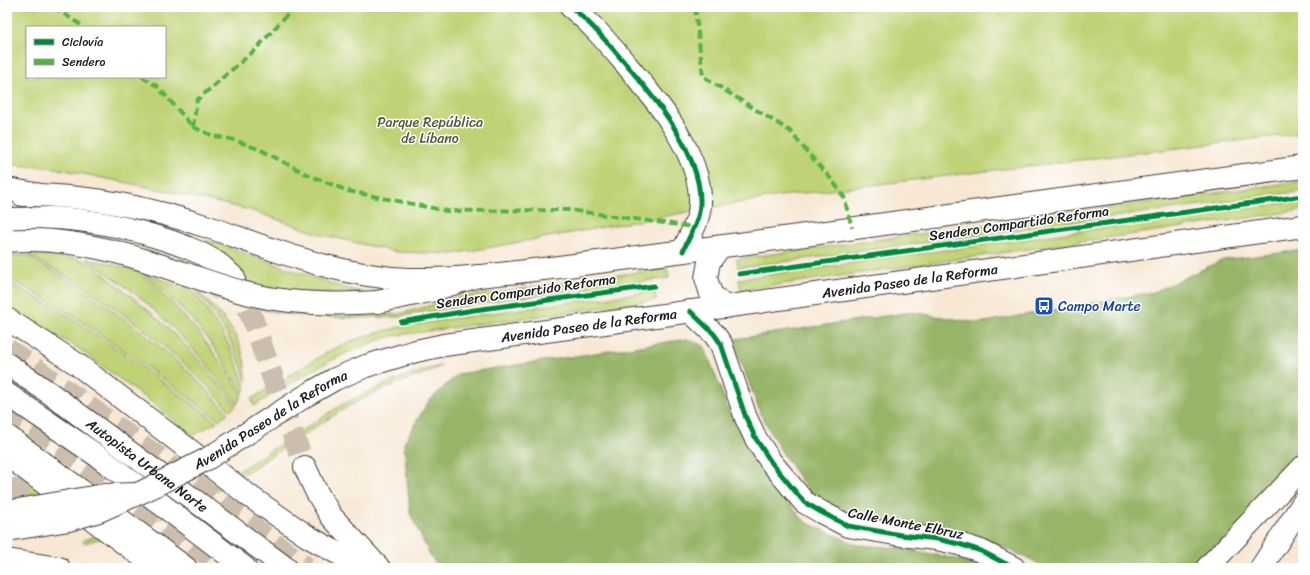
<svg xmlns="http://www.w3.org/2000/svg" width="1310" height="575" viewBox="0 0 1310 575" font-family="Sriracha,sans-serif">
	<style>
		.green { fill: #bfd376; stroke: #6e7849; fill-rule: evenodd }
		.forest { fill: #97b567; stroke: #5a6842 }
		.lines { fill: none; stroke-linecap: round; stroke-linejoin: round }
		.secondary-tunnel { stroke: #cbbeae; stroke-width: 22; stroke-dasharray: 22 11; stroke-linecap: butt }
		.highway-tunnel { stroke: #cbbeae; stroke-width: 22; stroke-dasharray: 22 11; stroke-linecap: butt }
		.secondary-casing { stroke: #3d3a37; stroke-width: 24 }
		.highway-casing { stroke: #3d3a37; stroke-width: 24 }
		.secondary { stroke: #fff; stroke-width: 22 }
		.highway { stroke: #fff; stroke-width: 22 }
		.secondary-bridge-casing { stroke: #3d3a37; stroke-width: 24; stroke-linecap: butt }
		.highway-bridge-casing { stroke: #3d3a37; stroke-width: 24; stroke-linecap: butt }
		.secondary-bridge { stroke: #fff; stroke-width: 22 }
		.highway-bridge { stroke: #fff; stroke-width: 22 }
		.quiet { stroke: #55b145; stroke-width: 4; stroke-dasharray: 8 4; stroke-linecap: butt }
		.cycleway-casing { stroke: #fff; stroke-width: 8 }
		.cycleway { stroke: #00873e; stroke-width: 5 }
		.labels { text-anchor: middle; stroke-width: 3; stroke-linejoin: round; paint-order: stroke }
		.park-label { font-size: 14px; fill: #555c3c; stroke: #fff }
		.street-label { font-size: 14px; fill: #1c1c1c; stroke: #fff }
		.transit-label { font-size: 14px; fill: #164399; stroke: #fff; text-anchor: start }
	</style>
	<rect width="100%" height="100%" fill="#fff"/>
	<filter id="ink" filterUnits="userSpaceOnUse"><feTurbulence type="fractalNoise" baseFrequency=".025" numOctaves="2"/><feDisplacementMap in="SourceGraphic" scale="8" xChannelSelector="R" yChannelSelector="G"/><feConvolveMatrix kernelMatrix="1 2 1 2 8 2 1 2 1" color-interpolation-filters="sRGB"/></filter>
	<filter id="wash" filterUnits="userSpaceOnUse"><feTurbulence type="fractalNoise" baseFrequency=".012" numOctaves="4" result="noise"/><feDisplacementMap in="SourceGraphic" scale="16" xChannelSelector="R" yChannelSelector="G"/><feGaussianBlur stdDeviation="0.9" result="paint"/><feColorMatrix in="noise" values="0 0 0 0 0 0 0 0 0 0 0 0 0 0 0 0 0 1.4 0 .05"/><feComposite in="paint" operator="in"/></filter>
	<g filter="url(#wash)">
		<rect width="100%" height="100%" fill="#f7e7d3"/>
		<!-- green -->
		<path class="green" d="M 7,7 L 1303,7 L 1303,133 L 772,197 L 453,254 L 396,252 L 323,235 L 250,210 L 162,190 L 49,167 L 7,165 ZM 27,27 L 165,27 L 165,77 L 27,77 Z
			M 1303,181 L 1303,191 L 738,268 L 737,259 Z
			M 1303,200 L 1303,210 L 741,290 L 739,279 Z
			M 207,240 L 341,287 L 364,293 L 306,293 L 252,285 C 239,268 223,255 206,243 Z
			M 26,255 C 81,287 134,322 181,365 C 198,380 213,397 228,413 L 219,420 C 150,370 83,317 7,278 L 7,256 Z
			M 29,255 C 42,255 74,256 84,261 C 93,265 107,277 116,284 C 162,319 202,359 236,406 L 230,411 C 174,346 104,296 29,255 Z
			M 86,259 L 104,262 L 140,272 L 159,290 L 197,330 L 226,370 L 242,395 L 237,404 C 210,365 178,331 143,300 C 125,285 105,272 86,259 Z
			M 667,268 L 669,278 L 474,304 L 399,317 L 346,318 L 313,316 L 285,314 L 260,309 L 214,298 L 207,292 L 279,310 L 302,314 L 345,316 L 399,314 L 411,311 L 456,298 L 477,295 Z
			M 144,273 L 193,291 L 203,304 L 221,331 L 232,351 L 245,386 L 243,393 C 230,372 218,351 202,332 C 185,310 164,292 144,273 Z
			M 7,281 C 18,287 28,293 39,299 C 102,334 158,380 217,422 L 192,436 L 154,404 L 75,346 L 7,310 Z
			M 655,291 L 656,300 L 392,336 C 341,351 298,378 254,406 L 251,399 L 329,351 C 379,326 437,321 492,313 C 546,306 601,298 655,291 Z
			M 197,292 C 225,315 247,343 246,381 C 235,344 221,321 197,292 Z
			M 441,366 C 427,373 413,378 399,383 C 380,390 361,399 344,409 C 301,435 260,465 216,491 C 176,515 129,532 84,543 L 83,540 C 129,527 173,510 215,486 L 340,406 C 372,389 405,374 441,366 Z
			M 86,477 L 87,482 L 34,494 L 7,497 L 7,479 L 32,479 Z"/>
		<!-- forest -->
		<path class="forest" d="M 1303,250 L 1303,461 L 1208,558 L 1195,568 L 1045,568 L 1032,560 L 983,538 L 922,525 L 860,521 L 812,496 L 783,454 L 761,415 L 744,369 L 729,340 L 911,312 L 979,323 L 1154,292 L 1223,260 Z
			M 687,339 L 704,346 L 731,416 L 770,481 L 805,522 L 857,545 L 903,548 L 970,562 L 986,568 L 440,568 L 431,557 L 410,513 L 404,443 L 428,402 L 458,374 Z"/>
	</g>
	<g filter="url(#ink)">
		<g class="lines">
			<!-- secondary-tunnel -->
			<path class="secondary-tunnel" d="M 234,278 L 253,320 L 278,393 L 305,467"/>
			<!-- highway-tunnel -->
			<path class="highway-tunnel" d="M 7,349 C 109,420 208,494 307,568
				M 7,408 L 24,419 L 225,568
				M 7,489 C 29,489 49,496 69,505"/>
			<defs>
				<g id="secondary">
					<path d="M 571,7 C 591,23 607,42 624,62 C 654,97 700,152 700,200 C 701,218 690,235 683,251"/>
					<path d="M 22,195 C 88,194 152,208 214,229 C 277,251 341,277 409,279 C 459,280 509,273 559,267 C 621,259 684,251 747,243 C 932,217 1118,192 1303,167"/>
					<path d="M 7,219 C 21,219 36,218 50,218 C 87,219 122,226 157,237 C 179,244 200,251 219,264 C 224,268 229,273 234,278"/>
					<path d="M 720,247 L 709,262 L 706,278 L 711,294 L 725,307"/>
					<path d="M 690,311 L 714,334 L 721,344 L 746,418 L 756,439 L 771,462 L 804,502 L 821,512 L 848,526 L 901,535 L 937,539 L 959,544 L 981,551 L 1014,568"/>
					<path id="s1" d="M 366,366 L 416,351 L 444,345 L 737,305 L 1303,226"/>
					<path d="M 305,467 L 316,491 L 331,516 L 379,568"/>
					<path d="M 7,560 L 59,568"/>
					<path d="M 1207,568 L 1303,467"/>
					<path d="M 1261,568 L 1303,503"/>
				</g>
				<g id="highway">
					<path d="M 7,189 L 41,195"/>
					<path d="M 377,302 L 430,291 L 478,276"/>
					<path d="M 7,319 L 77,364 L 252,498 L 307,536 L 364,568"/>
					<path id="s2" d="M 7,364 L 51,394 L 286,568"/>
					<path d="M 7,394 L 99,457 L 245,568"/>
					<path d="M 7,436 L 186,568"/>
					<path d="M 7,455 L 157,568"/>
				</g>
			</defs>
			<!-- secondary casing -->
			<use href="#secondary" class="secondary-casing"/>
			<!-- highway casing -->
			<use href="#highway" class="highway-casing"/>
			<!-- secondary -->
			<use href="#secondary" class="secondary"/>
			<!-- highway -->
			<use href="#highway" class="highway"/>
			<defs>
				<g id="secondary-bridge">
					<path id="s3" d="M 7,530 L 69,520 L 99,511 L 144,491 L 207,459 L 307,395 L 335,379 L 366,366"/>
				</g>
				<path id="highway-bridge" d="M 7,241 C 53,237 103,247 147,261 C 179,271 210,283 242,292 C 285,304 333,305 377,302
					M 7,512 L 104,495 L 136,494"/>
			</defs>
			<!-- secondary-bridge casing -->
			<use href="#secondary-bridge" class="secondary-bridge-casing"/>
			<!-- highway-bridge casing -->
			<use href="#highway-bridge" class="highway-bridge-casing"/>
			<!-- secondary-bridge -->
			<use href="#secondary-bridge" class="secondary-bridge"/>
			<!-- highway-bridge -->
			<use href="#highway-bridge" class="highway-bridge"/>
			<!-- quiet -->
			<path class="quiet" d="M 54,7 L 84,27
				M 695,7 L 703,76 L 710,81 L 790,131 L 807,152 L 832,180 L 844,197 L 852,228
				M 142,77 L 157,86 L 193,127 L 214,136 L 234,140 L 261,150 L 308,175 L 348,191 L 447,211 L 569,210 L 694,227
				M 193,127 L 197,100 L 256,49 L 294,7"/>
			<defs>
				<path id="cycleway" d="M 571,7 C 591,23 607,42 624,62 C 654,97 700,152 700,200 C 701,218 690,235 683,251
					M 739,274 L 1303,196
					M 690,311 L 714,334 L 721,344 L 746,418 L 756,439 L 771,462 L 804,502 L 821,512 L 848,526 L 901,535 L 937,539 L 959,544 L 981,551 L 1014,568
					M 401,322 L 474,310 L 654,286"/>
			</defs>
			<!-- cycleway casing -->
			<use href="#cycleway" class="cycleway-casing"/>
			<!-- cycleway -->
			<use href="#cycleway" class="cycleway"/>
		</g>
	</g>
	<!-- icons -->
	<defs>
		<symbol id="bus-square" viewBox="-11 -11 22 22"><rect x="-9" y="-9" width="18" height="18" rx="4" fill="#1a4fb4" stroke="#fff"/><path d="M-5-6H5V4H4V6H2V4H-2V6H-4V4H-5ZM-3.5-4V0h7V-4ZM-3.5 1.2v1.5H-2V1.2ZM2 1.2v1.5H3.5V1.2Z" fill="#fff"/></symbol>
	</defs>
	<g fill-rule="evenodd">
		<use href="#bus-square" x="1033" y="295" width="22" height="22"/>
	</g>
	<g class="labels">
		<!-- park labels -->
		<g class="park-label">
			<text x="430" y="127">Parque República<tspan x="430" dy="16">de Líbano</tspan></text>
		</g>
		<!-- street labels -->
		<g class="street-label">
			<text transform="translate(1019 223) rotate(-8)" y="5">Sendero Compartido Reforma</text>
			<text dy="5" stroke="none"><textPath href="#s1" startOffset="551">Avenida Paseo de la Reforma</textPath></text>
			<text transform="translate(526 291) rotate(-8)" y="5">Sendero Compartido Reforma</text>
			<text dy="5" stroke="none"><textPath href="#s1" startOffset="227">Avenida Paseo de la Reforma</textPath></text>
			<text dy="5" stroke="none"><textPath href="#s3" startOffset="289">Avenida Paseo de la Reforma</textPath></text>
			<text dy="5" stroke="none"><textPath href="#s2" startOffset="173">Autopista Urbana Norte</textPath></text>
			<text transform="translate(906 523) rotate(11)" y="5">Calle Monte Elbruz</text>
		</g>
		<!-- transit labels -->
		<g class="transit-label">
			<text x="1058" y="311">Campo Marte</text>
		</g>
	</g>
	<!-- margin -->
	<rect width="1310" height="575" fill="none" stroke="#fff" stroke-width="24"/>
	<!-- legend -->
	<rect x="26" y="26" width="140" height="52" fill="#ffffff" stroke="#a4a4a4"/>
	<rect x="34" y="39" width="20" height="6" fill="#00873e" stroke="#a4a4a4"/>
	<text x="62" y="46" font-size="12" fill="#1c1c1c">Ciclovía</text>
	<rect x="34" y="59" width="20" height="6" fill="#55b145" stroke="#a4a4a4"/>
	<text x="62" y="66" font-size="12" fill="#1c1c1c">Sendero</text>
</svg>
